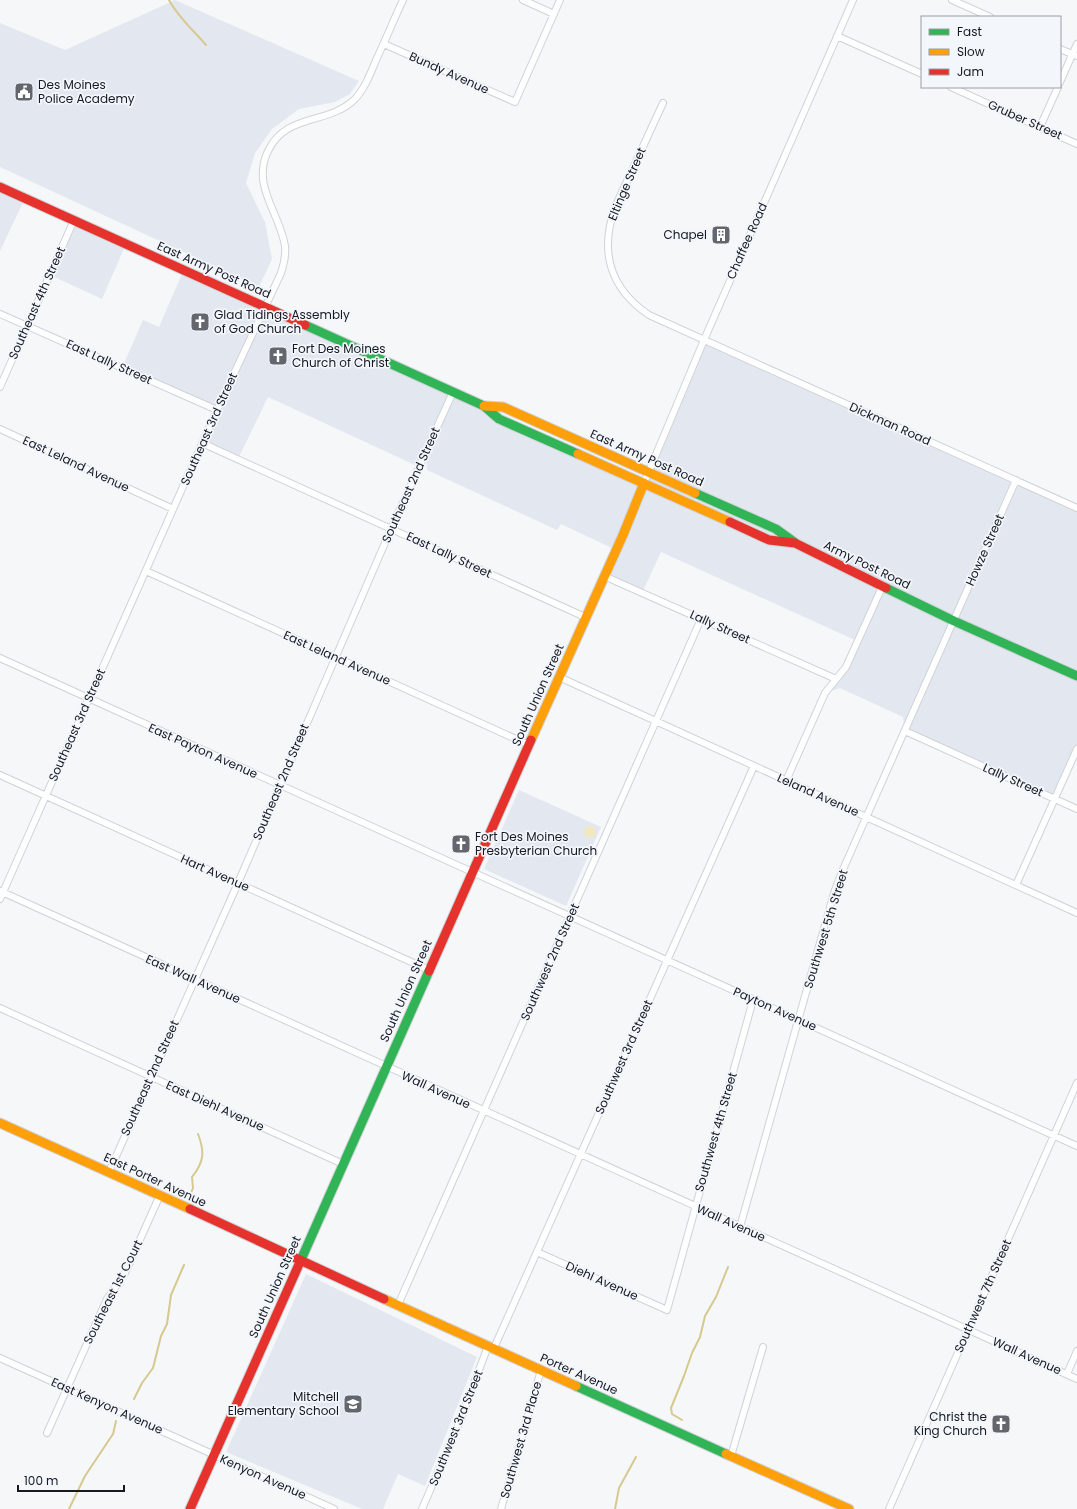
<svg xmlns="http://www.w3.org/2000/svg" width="1077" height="1509" viewBox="0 0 1077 1509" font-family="Poppins,sans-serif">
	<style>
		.built { fill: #e3e8f0 }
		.green { fill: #f0e8c3 }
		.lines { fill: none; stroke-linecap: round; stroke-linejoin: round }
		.stream { stroke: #d6c98f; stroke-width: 2 }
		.street-casing { stroke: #cfd3d8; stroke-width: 8 }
		.fast-casing { stroke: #cfd3d8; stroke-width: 11 }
		.slow-casing { stroke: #cfd3d8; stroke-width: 11 }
		.jam-casing { stroke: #cfd3d8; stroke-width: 11 }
		.street { stroke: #fefefe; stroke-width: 6 }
		.fast { stroke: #30b455; stroke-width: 9 }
		.slow { stroke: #ff9f0a; stroke-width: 9 }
		.jam { stroke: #e5322d; stroke-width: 9 }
		.labels { text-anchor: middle; stroke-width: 3.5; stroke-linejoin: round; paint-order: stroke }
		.street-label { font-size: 12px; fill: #141922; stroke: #f3f6fb }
		.poi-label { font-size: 12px; fill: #141922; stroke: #f3f6fb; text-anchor: start }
	</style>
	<rect width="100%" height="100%" fill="#f5f7f9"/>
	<!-- built -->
	<path class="built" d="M 175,0 L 359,81 L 350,94 L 335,102 L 299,109 L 272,129 L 255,153 L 246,183 L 265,222 L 272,259 L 259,287 L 0,167 L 0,23 L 65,50 Z
		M 0,188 L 25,198 L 0,251 Z
		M 74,220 L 126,244 L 102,299 L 50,275 Z
		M 184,269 L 644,483 L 704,340 L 1077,508 L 1077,749 L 1055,798 L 905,731 L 903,717 L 840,688 L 825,693 L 846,666 L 857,641 L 661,552 L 642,593 L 604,576 L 616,550 L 561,524 L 557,530 L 427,470 L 426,453 L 415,465 L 268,397 L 238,459 L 202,443 L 217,410 L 122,368 L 143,320 L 159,327 Z
		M 519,790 L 601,827 L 566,906 L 484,869 Z
		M 306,1274 L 477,1357 L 425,1486 L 398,1474 L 383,1509 L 362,1509 L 226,1452 Z"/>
	<!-- green -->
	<path class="green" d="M584 832a6 6 0 1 1 12 0a6 6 0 1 1-12 0Z"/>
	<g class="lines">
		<!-- stream -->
		<path class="stream" d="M 169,0 C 178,17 193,30 206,45
			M 191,1193 L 193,1188 L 192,1177 C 204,1162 205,1152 198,1134
			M 134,1399 L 142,1383 L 153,1368 L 161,1336 L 167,1324 L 171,1295 L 184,1265
			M 682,1420 L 672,1414 L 671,1408 L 684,1376 L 692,1353 L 700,1337 L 705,1316 L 716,1297 L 728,1267
			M 69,1509 L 85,1476 L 113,1434 L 116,1421
			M 615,1509 L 619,1488 L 636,1457"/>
		<defs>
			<path id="street" d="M 523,0 L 554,14
				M 952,0 L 990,17
				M 837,36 L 922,74
				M 384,44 L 515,102 L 560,0
				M 1060,49 L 1077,56
				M 1060,82 L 1077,44
				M 951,87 L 1077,144
				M 663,103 L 616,205 C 599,250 609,288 649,315 L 1077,508
				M 1040,127 L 1058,87
				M 0,314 L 217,410
				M 0,387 L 74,220
				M 0,429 L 173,509
				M 202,443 L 585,617
				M 644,483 L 704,340 L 853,0
				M 146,571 L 529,745
				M 604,576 L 836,679
				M 0,658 L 1077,1146
				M 559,677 L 1077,913
				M 905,731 L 1077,809
				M 0,775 L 429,970
				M 786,781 L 825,693 L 846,667 L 883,585
				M 1016,885 L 1077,749
				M 0,891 L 1077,1379
				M 0,899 L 217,410 L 281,273 C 284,264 286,256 285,246 C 280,213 251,186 268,151 C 286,113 327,125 354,100 C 365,89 371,72 377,58 C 386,39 394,19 403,0
				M 0,1008 L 343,1164
				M 109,1172 L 238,883 L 391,529 L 453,392
				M 740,1227 L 834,893 L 841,874 L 1016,480
				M 537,1252 L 667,1310 L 753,1000
				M 398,1305 L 701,619
				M 494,1348 L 754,766
				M 0,1358 L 334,1509
				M 1067,1374 L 1077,1351
				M 47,1433 L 107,1299 L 125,1273 L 160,1195
				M 731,1456 L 763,1347
				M 422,1509 L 460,1421 L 488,1346
				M 501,1509 L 541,1370
				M 889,1509 L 1077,1083"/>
			<path id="fast" d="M 305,325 L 484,406 L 499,419 L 578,454
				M 695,493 L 776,529 L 794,542
				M 886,588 L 954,621 L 1077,676
				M 300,1262 L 429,971
				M 576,1386 L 726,1454"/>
			<path id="slow" d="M 484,406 L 503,407 L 695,493
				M 578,454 L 730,522
				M 531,740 L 623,535 L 644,483
				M 0,1123 L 190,1209
				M 384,1299 L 576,1386
				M 726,1454 L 849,1509"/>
			<path id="jam" d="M 0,187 L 305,325
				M 730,522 L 769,540 L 795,543 L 886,588
				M 429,971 L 531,740
				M 190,1209 L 384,1299
				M 190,1509 L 300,1262"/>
		</defs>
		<!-- street casing -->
		<use href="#street" class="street-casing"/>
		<!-- fast casing -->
		<use href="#fast" class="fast-casing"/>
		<!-- slow casing -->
		<use href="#slow" class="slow-casing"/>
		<!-- jam casing -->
		<use href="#jam" class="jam-casing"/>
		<!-- street -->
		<use href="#street" class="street"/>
		<!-- fast -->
		<use href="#fast" class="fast"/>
		<!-- slow -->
		<use href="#slow" class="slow"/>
		<!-- jam -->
		<use href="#jam" class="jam"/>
	</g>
	<!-- icons -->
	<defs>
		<symbol id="civic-square" viewBox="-11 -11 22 22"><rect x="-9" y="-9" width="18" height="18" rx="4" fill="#63676d" stroke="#f3f6fb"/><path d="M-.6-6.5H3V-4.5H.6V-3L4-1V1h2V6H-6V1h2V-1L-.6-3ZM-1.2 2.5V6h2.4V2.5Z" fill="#fff"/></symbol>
		<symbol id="building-square" viewBox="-11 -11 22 22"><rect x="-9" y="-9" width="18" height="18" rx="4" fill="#63676d" stroke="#f3f6fb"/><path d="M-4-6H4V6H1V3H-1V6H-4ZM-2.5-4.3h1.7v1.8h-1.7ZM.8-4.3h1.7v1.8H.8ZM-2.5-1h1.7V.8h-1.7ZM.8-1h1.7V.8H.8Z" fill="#fff"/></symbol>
		<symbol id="church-square" viewBox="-11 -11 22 22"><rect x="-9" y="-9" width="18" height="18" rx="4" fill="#63676d" stroke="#f3f6fb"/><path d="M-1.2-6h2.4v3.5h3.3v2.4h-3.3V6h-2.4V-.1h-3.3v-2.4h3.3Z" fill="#fff"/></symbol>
		<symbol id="school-square" viewBox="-11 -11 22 22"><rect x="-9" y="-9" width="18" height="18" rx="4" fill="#63676d" stroke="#f3f6fb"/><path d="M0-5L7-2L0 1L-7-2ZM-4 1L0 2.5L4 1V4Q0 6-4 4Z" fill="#fff"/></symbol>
	</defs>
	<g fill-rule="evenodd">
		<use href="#civic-square" x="13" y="81" width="22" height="22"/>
		<use href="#building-square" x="710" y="224" width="22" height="22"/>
		<use href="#church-square" x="189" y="311" width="22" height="22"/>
		<use href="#church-square" x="267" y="345" width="22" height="22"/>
		<use href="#church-square" x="450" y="833" width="22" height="22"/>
		<use href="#school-square" x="342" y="1393" width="22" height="22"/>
		<use href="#church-square" x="990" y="1413" width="22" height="22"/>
	</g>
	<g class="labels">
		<!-- street labels -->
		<g class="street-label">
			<text transform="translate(449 73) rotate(24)" y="4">Bundy Avenue</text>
			<text transform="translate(1025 120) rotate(24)" y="4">Gruber Street</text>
			<text transform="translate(627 184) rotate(-67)" y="4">Eltinge Street</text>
			<text transform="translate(747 241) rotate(-66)" y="4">Chaffee Road</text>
			<text transform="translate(214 270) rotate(24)" y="4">East Army Post Road</text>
			<text transform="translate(37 303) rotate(-66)" y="4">Southeast 4th Street</text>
			<text transform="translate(109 362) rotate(24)" y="4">East Lally Street</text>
			<text transform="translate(890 424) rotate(24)" y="4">Dickman Road</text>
			<text transform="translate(209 429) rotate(-66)" y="4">Southeast 3rd Street</text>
			<text transform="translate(647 458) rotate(24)" y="4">East Army Post Road</text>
			<text transform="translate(76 464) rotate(25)" y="4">East Leland Avenue</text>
			<text transform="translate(411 485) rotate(-66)" y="4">Southeast 2nd Street</text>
			<text transform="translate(985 550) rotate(-66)" y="4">Howze Street</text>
			<text transform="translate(449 555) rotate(25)" y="4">East Lally Street</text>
			<text transform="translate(867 565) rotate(26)" y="4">Army Post Road</text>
			<text transform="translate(720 627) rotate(24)" y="4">Lally Street</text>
			<text transform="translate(337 658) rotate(24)" y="4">East Leland Avenue</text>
			<text transform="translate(538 695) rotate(-66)" y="4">South Union Street</text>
			<text transform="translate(77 725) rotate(-66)" y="4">Southeast 3rd Street</text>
			<text transform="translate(203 751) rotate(24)" y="4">East Payton Avenue</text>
			<text transform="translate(1013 780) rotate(24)" y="4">Lally Street</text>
			<text transform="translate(281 782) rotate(-67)" y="4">Southeast 2nd Street</text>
			<text transform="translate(818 795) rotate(24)" y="4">Leland Avenue</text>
			<text transform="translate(215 873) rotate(24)" y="4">Hart Avenue</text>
			<text transform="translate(826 929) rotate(-73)" y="4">Southwest 5th Street</text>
			<text transform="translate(550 962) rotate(-66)" y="4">Southwest 2nd Street</text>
			<text transform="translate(193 979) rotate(24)" y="4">East Wall Avenue</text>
			<text transform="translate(406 991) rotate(-66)" y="4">South Union Street</text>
			<text transform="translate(775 1009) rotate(24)" y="4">Payton Avenue</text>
			<text transform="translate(624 1057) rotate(-66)" y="4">Southwest 3rd Street</text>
			<text transform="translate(150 1078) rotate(-66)" y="4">Southeast 2nd Street</text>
			<text transform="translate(436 1090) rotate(24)" y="4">Wall Avenue</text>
			<text transform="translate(215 1106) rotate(24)" y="4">East Diehl Avenue</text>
			<text transform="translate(716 1132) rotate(-74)" y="4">Southwest 4th Street</text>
			<text transform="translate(155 1180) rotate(25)" y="4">East Porter Avenue</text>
			<text transform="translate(731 1223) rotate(24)" y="4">Wall Avenue</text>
			<text transform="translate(602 1281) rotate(24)" y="4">Diehl Avenue</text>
			<text transform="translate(275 1287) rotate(-66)" y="4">South Union Street</text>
			<text transform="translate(113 1292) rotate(-63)" y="4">Southeast 1st Court</text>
			<text transform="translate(983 1296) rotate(-66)" y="4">Southwest 7th Street</text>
			<text transform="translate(1027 1356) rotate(24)" y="4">Wall Avenue</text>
			<text transform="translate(579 1374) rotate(24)" y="4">Porter Avenue</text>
			<text transform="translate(107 1406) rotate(24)" y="4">East Kenyon Avenue</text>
			<text transform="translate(456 1428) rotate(-68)" y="4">Southwest 3rd Street</text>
			<text transform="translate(521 1440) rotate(-74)" y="4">Southwest 3rd Place</text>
			<text transform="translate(263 1477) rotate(24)" y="4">Kenyon Avenue</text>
		</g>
		<!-- poi labels -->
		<g class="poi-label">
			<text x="38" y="89">Des Moines<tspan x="38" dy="14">Police Academy</tspan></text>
			<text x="707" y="239" text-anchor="end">Chapel</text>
			<text x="214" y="319">Glad Tidings Assembly<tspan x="214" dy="14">of God Church</tspan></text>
			<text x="292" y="353">Fort Des Moines<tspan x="292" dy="14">Church of Christ</tspan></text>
			<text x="475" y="841">Fort Des Moines<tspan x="475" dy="14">Presbyterian Church</tspan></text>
			<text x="339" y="1401" text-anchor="end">Mitchell<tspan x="339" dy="14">Elementary School</tspan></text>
			<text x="987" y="1421" text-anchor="end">Christ the<tspan x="987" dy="14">King Church</tspan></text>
		</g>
	</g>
	<!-- legend -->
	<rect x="921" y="16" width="140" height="72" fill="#f3f6fb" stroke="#9a9ea4"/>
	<rect x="929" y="29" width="20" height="6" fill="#30b455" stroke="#9a9ea4"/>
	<text x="957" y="36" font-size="12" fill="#141922">Fast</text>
	<rect x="929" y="49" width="20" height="6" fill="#ff9f0a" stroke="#9a9ea4"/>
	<text x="957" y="56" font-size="12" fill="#141922">Slow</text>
	<rect x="929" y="69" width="20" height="6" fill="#e5322d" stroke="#9a9ea4"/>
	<text x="957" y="76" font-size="12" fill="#141922">Jam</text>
	<!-- scale -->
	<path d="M18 1485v6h106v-6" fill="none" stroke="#141922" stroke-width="2"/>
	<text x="24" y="1485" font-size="12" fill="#141922" stroke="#f3f6fb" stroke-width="3" paint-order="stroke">100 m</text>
</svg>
